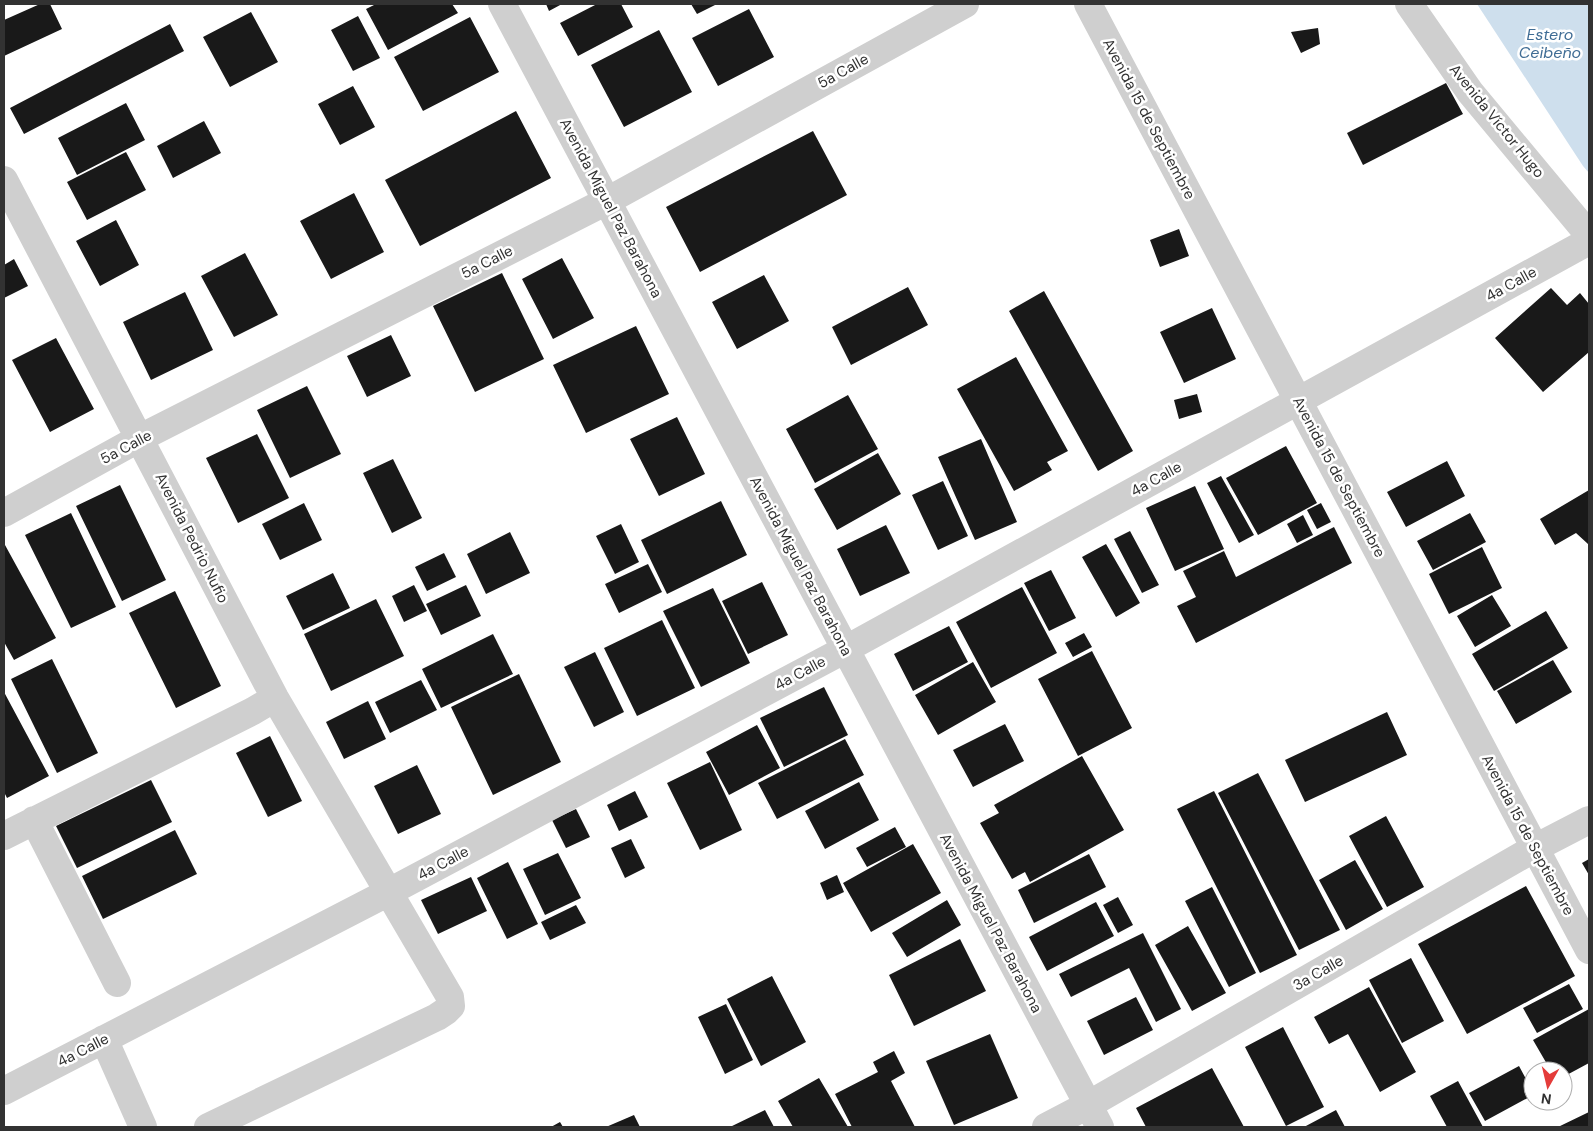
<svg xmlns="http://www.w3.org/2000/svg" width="1593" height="1131" viewBox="0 0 1593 1131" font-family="'DM Sans',sans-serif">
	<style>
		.water { fill: #cedfed }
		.building { fill: #191919 }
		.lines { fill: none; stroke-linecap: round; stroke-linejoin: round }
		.street { stroke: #cfcfcf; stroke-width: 28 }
		.labels { text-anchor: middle; stroke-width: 5; stroke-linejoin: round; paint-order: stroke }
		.street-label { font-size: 15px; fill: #323232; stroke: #fff }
		.water-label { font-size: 16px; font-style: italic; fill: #406d95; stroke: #fff }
	</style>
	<rect width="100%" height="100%" fill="#fff"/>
	<!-- water -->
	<path class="water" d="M 1477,4 L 1589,4 L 1589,173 L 1583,166 Z"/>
	<!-- building -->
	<path class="building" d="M 40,4 L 50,4 L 62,29 L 4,56 L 4,20 Z
		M 376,4 L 452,4 L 458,13 L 388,50 L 366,9 Z
		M 546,4 L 562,4 L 549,11 Z
		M 597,4 L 621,4 L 633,27 L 578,56 L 560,23 Z
		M 691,4 L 717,4 L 697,14 Z
		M 749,9 L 774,57 L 718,86 L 692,38 Z
		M 251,12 L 278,62 L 230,87 L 203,37 Z
		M 358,16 L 380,58 L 353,71 L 331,30 Z
		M 470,17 L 499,72 L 423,111 L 394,57 Z
		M 170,24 L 184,51 L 24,134 L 10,108 Z
		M 1318,28 L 1320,44 L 1301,53 L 1291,32 Z
		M 659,30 L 692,92 L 624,127 L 591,65 Z
		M 1446,83 L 1463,114 L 1363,165 L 1347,133 Z
		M 353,86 L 375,127 L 340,145 L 318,104 Z
		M 126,103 L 145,140 L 77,175 L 58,138 Z
		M 516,111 L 551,178 L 420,246 L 385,180 Z
		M 204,121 L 221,153 L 173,178 L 157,146 Z
		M 813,131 L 847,195 L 700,272 L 666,207 Z
		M 126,152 L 146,190 L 87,220 L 67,182 Z
		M 354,193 L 384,252 L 331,279 L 300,221 Z
		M 116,220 L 139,265 L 100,286 L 76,241 Z
		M 1179,229 L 1189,256 L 1160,267 L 1150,240 Z
		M 245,253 L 278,315 L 234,337 L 201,276 Z
		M 562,258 L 594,318 L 553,339 L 522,279 Z
		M 14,259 L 28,286 L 4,298 L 4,265 Z
		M 502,273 L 544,359 L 475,392 L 433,306 Z
		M 764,275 L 789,321 L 737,349 L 712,302 Z
		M 908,287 L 928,325 L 851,365 L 832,327 Z
		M 1551,288 L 1567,305 L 1580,293 L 1589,304 L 1589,352 L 1543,392 L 1495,338 Z
		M 1044,291 L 1133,451 L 1098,471 L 1009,311 Z
		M 185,292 L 213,350 L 151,380 L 123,322 Z
		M 1212,308 L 1236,359 L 1184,383 L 1160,332 Z
		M 636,326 L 669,394 L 586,433 L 553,365 Z
		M 391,335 L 411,376 L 367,397 L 347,356 Z
		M 56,338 L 94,409 L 50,432 L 12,360 Z
		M 1016,357 L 1068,451 L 1047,462 L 1052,470 L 1014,491 L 957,389 Z
		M 307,386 L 341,454 L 290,478 L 257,410 Z
		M 1197,394 L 1202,412 L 1179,419 L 1174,400 Z
		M 848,395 L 878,449 L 815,483 L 786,429 Z
		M 677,417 L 705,474 L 659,496 L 630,439 Z
		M 257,434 L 289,498 L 238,523 L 206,458 Z
		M 981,439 L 1017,522 L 975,540 L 938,457 Z
		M 1286,446 L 1317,503 L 1258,535 L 1226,478 Z
		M 878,453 L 901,494 L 837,530 L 814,489 Z
		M 393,459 L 422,518 L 392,533 L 363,473 Z
		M 1447,461 L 1465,496 L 1406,527 L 1387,492 Z
		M 1221,476 L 1254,535 L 1239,543 L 1207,483 Z
		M 943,481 L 968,536 L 938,550 L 912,495 Z
		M 120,485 L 166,580 L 122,601 L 76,506 Z
		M 1195,486 L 1224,549 L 1175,571 L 1146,508 Z
		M 1589,490 L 1589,543 L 1588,544 L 1576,533 L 1555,545 L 1540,519 Z
		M 721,501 L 747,555 L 667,594 L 641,540 Z
		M 304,503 L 322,540 L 280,560 L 262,524 Z
		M 1321,503 L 1331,522 L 1317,529 L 1307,510 Z
		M 71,513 L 116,607 L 71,628 L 25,535 Z
		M 1470,513 L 1486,542 L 1433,570 L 1417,541 Z
		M 1303,515 L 1313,535 L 1297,543 L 1287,524 Z
		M 621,524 L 639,562 L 615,574 L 596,536 Z
		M 886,525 L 910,573 L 860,596 L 837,549 Z
		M 1334,527 L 1352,563 L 1196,643 L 1177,606 L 1196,597 L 1183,571 L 1224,551 L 1236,577 Z
		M 1130,531 L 1159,585 L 1142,593 L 1114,539 Z
		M 510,532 L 530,573 L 486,594 L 467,554 Z
		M 1106,544 L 1140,603 L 1116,617 L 1082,557 Z
		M 5,545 L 56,638 L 14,660 L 4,642 L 4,546 Z
		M 1482,547 L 1502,588 L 1449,614 L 1429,574 Z
		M 444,553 L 456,577 L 427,591 L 415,567 Z
		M 648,564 L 662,592 L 619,613 L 605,584 Z
		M 1051,570 L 1076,618 L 1049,631 L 1024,583 Z
		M 333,573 L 350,608 L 303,630 L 286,596 Z
		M 762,582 L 788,635 L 748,654 L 722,601 Z
		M 414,585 L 427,611 L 404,622 L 392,596 Z
		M 466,585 L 481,616 L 441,635 L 426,604 Z
		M 1022,587 L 1057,653 L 991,688 L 956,622 Z
		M 713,588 L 750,663 L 701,687 L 663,611 Z
		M 175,591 L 221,686 L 176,708 L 129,613 Z
		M 1492,595 L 1511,626 L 1475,647 L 1457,616 Z
		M 376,599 L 404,656 L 331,691 L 304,634 Z
		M 1546,611 L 1568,648 L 1494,691 L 1472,654 Z
		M 662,620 L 695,688 L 637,716 L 604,648 Z
		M 949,626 L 968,662 L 913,691 L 894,654 Z
		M 1084,633 L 1092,647 L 1073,657 L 1065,643 Z
		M 493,634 L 513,674 L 441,708 L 422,669 Z
		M 1092,651 L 1132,728 L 1078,756 L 1038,679 Z
		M 595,652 L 624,712 L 594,727 L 564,667 Z
		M 52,659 L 98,753 L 57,773 L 11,679 Z
		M 1553,660 L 1572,692 L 1516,724 L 1497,691 Z
		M 973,662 L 996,702 L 938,735 L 915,695 Z
		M 519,674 L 561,762 L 493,795 L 451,707 Z
		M 421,680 L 437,710 L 390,733 L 375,702 Z
		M 824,687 L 848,735 L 784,767 L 760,718 Z
		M 4,692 L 49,776 L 7,798 L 4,792 Z
		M 368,701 L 386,739 L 344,759 L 326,722 Z
		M 1387,712 L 1407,755 L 1305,802 L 1285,760 Z
		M 1005,724 L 1024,761 L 973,787 L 953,750 Z
		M 757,725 L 780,768 L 729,795 L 706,752 Z
		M 270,736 L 302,801 L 268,817 L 236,753 Z
		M 845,739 L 864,775 L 777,819 L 758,783 Z
		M 1082,756 L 1124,830 L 1030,882 L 1025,872 L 1012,879 L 980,823 L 999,813 L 994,805 Z
		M 710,762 L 742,830 L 700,850 L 667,783 Z
		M 417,765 L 441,814 L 398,834 L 374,786 Z
		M 1258,773 L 1340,930 L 1299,950 L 1218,793 Z
		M 151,780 L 172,822 L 77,868 L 56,826 Z
		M 859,782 L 879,820 L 825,849 L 805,811 Z
		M 635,791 L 648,817 L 619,831 L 607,805 Z
		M 1214,791 L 1297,955 L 1260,973 L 1177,809 Z
		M 576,809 L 590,837 L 566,848 L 552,820 Z
		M 1386,816 L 1424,887 L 1387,907 L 1349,836 Z
		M 895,827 L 906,847 L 867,867 L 856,848 Z
		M 175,830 L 197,874 L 103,919 L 82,876 Z
		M 631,839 L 645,868 L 625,878 L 611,848 Z
		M 913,844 L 941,893 L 871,932 L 843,883 Z
		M 558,853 L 581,898 L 545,915 L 523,869 Z
		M 1089,854 L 1106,887 L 1034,923 L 1018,890 Z
		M 1589,859 L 1589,875 L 1582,863 Z
		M 1355,860 L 1383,909 L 1346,930 L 1319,880 Z
		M 508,862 L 538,924 L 507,939 L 477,878 Z
		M 837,875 L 844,892 L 827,900 L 820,883 Z
		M 471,877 L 487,911 L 438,934 L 421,900 Z
		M 1526,886 L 1575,976 L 1467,1034 L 1418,944 Z
		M 1212,887 L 1256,973 L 1229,987 L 1185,901 Z
		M 1118,897 L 1133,925 L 1118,933 L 1103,905 Z
		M 947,900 L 961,925 L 907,957 L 892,933 Z
		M 1096,902 L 1114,936 L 1047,971 L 1029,937 Z
		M 576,905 L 586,923 L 550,940 L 541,922 Z
		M 1188,926 L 1226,993 L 1192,1011 L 1155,945 Z
		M 1143,933 L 1181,1009 L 1156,1022 L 1129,968 L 1071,997 L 1059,974 Z
		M 960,939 L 986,991 L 914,1026 L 889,975 Z
		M 1411,958 L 1444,1021 L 1402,1043 L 1369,980 Z
		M 772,976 L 806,1042 L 761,1066 L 727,999 Z
		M 1569,984 L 1583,1009 L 1537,1033 L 1523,1008 Z
		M 1369,987 L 1416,1072 L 1380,1092 L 1348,1034 L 1329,1044 L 1314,1017 Z
		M 1136,997 L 1153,1030 L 1104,1055 L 1087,1021 Z
		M 726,1004 L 753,1060 L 725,1074 L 698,1017 Z
		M 1589,1009 L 1589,1063 L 1563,1077 L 1563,1071 L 1551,1071 L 1533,1040 Z
		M 1283,1027 L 1324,1107 L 1286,1126 L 1245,1047 Z
		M 990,1034 L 1018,1098 L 954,1125 L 926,1061 Z
		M 894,1051 L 905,1073 L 891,1081 L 915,1127 L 852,1127 L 835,1094 L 878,1072 L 873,1062 Z
		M 1519,1066 L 1533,1092 L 1533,1095 L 1485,1121 L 1469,1093 Z
		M 1212,1068 L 1244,1127 L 1146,1127 L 1136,1108 Z
		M 819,1078 L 848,1127 L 793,1127 L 778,1101 Z
		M 1458,1081 L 1483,1127 L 1447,1127 L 1430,1096 Z
		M 765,1110 L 774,1127 L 730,1127 Z
		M 1336,1110 L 1345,1127 L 1304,1127 Z
		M 1589,1112 L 1589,1127 L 1558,1127 Z
		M 634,1115 L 640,1127 L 606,1127 Z
		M 560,1122 L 563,1127 L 551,1127 Z"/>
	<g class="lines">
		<!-- street -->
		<path class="street" d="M 502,4 L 1100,1127
			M 1088,4 L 1589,950
			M 1409,4 L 1470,92 L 1589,235
			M 4,180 L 275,698 L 450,997 L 451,1006 L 446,1011 L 437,1017 L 208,1127
			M 4,513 L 140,438 L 607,201 L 965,4
			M 34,820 L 117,983
			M 4,836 L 253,711 L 275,698
			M 104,1039 L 143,1127
			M 4,1091 L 389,892 L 846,649 L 1589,241
			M 1046,1127 L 1088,1105 L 1535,848 L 1589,820"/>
	</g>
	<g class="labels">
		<!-- street labels -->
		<g class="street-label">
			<text transform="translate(843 71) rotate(-29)" y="5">5a Calle</text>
			<text transform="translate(1149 119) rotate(62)" y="5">Avenida 15 de Septiembre</text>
			<text transform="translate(1497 121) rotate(51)" y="5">Avenida Víctor Hugo</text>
			<text transform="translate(611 208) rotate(62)" y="5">Avenida Miguel Paz Barahona</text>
			<text transform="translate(487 262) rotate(-27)" y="5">5a Calle</text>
			<text transform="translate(1511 284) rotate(-29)" y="5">4a Calle</text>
			<text transform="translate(126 447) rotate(-28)" y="5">5a Calle</text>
			<text transform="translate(1339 477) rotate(62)" y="5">Avenida 15 de Septiembre</text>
			<text transform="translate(1156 479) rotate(-29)" y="5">4a Calle</text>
			<text transform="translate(192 538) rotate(63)" y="5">Avenida Pedrio Nufio</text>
			<text transform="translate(801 566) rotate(62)" y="5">Avenida Miguel Paz Barahona</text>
			<text transform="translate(800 673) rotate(-28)" y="5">4a Calle</text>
			<text transform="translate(1528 835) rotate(62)" y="5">Avenida 15 de Septiembre</text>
			<text transform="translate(443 863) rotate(-28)" y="5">4a Calle</text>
			<text transform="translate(991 923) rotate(62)" y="5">Avenida Miguel Paz Barahona</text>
			<text transform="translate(1318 973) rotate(-30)" y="5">3a Calle</text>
			<text transform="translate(83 1050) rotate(-27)" y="5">4a Calle</text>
		</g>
		<!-- water labels -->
		<g class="water-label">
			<text x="1550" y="40">Estero<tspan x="1550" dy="18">Ceibeño</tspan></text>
		</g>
	</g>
	<!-- border -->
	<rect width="1593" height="1131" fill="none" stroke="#323232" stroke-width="10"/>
	<!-- north arrow -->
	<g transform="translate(1548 1086) rotate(188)"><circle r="24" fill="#ffffff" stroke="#adadad"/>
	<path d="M0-4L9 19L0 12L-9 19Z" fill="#e43c3a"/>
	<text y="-8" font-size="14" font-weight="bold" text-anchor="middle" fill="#323232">N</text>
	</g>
</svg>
